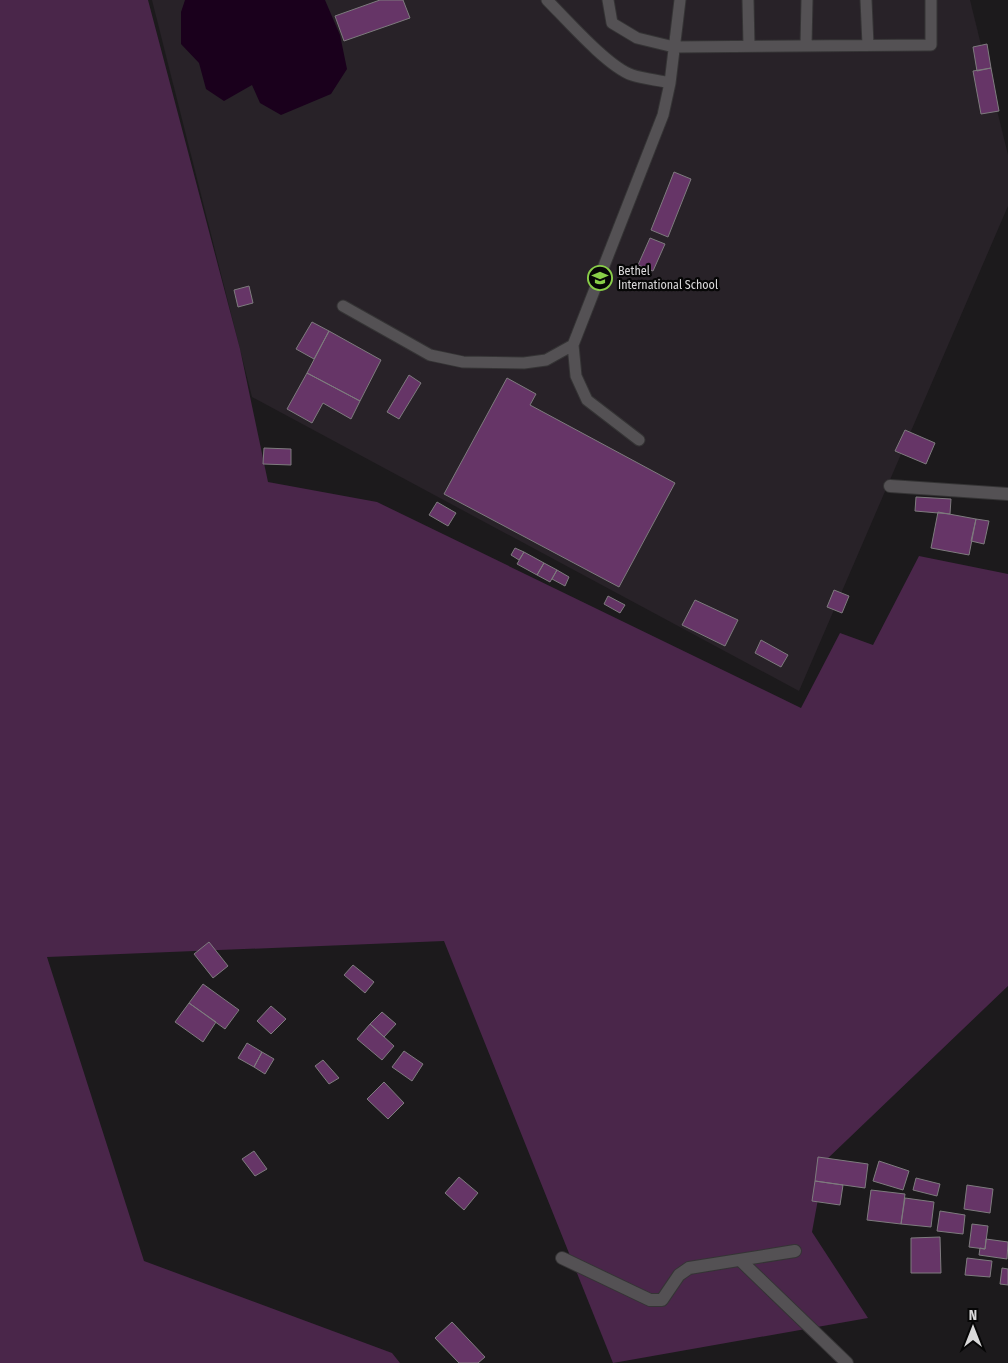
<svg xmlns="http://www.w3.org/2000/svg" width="1008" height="1363" viewBox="0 0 1008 1363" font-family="'Fira Sans Condensed',sans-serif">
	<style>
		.built { fill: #282228 }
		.green { fill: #4a264a }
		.water { fill: #1a001c }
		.building { fill: #663567; stroke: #7e7b7e }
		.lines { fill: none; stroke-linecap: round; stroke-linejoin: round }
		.service-casing { stroke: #353435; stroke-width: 13 }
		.minor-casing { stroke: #353435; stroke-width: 14 }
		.service { stroke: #545154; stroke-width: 11 }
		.minor { stroke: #545154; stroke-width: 12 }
		.labels { text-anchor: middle; stroke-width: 4.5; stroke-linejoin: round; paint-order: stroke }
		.poi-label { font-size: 12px; fill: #dad9da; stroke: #060606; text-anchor: start }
	</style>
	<rect width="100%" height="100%" fill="#1c1a1c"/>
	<!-- built -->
	<path class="built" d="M 152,0 L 970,0 L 1008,155 L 1008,206 L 799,691 L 252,397 Z"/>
	<!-- green -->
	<path class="green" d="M 0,0 L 148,0 L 240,349 L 268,482 L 377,502 L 801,708 L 840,633 L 873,645 L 919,556 L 1008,574 L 1008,986 L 825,1161 L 812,1232 L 868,1318 L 613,1363 L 444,941 L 47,957 L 144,1261 L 392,1353 L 400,1363 L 0,1363 Z"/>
	<!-- water -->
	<path class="water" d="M 185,0 L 325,0 L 340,35 L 347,69 L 331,94 L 281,115 L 260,103 L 252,85 L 224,101 L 206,89 L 199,63 L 181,44 L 181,12 Z"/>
	<!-- building -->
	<path class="building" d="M 380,0 L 403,0 L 410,18 L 344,41 L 335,16 Z
		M 987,44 L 991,68 L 977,71 L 973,47 Z
		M 991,68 L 999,111 L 981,114 L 973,71 Z
		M 674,172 L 691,179 L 668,237 L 651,230 Z
		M 650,238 L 665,244 L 653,271 L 638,265 Z
		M 249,286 L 253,303 L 238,307 L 234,290 Z
		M 312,322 L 329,331 L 314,359 L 296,349 Z
		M 329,331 L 381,360 L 360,401 L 307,373 Z
		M 307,373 L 360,401 L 351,419 L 323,403 L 312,423 L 287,409 Z
		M 409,375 L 421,383 L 399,419 L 387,412 Z
		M 507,378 L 536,394 L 530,405 L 675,483 L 619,587 L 444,494 Z
		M 905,430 L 935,443 L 926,464 L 895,451 Z
		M 264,448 L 291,449 L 291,465 L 263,464 Z
		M 916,497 L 951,499 L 950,514 L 915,511 Z
		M 437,502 L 456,513 L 448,526 L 429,515 Z
		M 938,512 L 976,519 L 969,555 L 931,548 Z
		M 976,519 L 989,521 L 984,544 L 971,541 Z
		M 515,548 L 524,552 L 519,560 L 511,555 Z
		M 524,552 L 544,563 L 537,575 L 517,564 Z
		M 544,563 L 557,570 L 550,582 L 537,575 Z
		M 557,570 L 569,577 L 565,586 L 552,579 Z
		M 834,590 L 849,596 L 842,613 L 827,607 Z
		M 608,596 L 625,605 L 620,613 L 604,604 Z
		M 695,600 L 738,620 L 725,646 L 682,625 Z
		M 761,640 L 788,655 L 781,667 L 755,653 Z
		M 209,942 L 228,966 L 213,978 L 194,954 Z
		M 353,965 L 374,982 L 365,993 L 344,975 Z
		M 203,984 L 239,1010 L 225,1029 L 189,1003 Z
		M 189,1003 L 216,1022 L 203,1042 L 175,1022 Z
		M 271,1006 L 286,1019 L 271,1034 L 257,1021 Z
		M 382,1012 L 396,1024 L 384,1037 L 370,1024 Z
		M 370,1024 L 394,1046 L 382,1060 L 357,1039 Z
		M 247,1043 L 262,1052 L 254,1067 L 238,1058 Z
		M 404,1051 L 423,1064 L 412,1081 L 392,1067 Z
		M 262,1052 L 274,1059 L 265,1074 L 254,1067 Z
		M 323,1060 L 339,1078 L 329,1084 L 315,1066 Z
		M 384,1082 L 404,1103 L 388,1119 L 367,1099 Z
		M 254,1151 L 267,1169 L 255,1176 L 242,1159 Z
		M 818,1157 L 868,1164 L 865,1188 L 815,1181 Z
		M 879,1161 L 909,1171 L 903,1190 L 873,1181 Z
		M 459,1177 L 478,1193 L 464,1210 L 445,1193 Z
		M 916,1178 L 940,1184 L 937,1196 L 913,1190 Z
		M 815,1181 L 843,1185 L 840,1205 L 812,1201 Z
		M 967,1185 L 993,1189 L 990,1213 L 964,1209 Z
		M 871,1190 L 905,1194 L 901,1224 L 867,1220 Z
		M 905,1198 L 934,1202 L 931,1227 L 901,1224 Z
		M 940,1211 L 965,1215 L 963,1234 L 937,1231 Z
		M 972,1224 L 988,1226 L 985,1249 L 969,1247 Z
		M 940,1237 L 941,1273 L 911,1273 L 911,1238 Z
		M 986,1239 L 1008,1242 L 1007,1259 L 979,1255 L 980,1248 L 985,1249 Z
		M 967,1258 L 992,1261 L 990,1277 L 965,1275 Z
		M 1002,1268 L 1008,1269 L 1008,1285 L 1000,1284 Z
		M 452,1322 L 485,1357 L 478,1363 L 459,1363 L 435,1338 Z"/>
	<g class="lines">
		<defs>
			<path id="service" d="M 547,0 C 566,19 608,67 632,75 C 644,79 658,80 670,83
				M 608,0 L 612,23 L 637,38 L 674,47 L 931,45 L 931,0
				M 748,0 L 749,45
				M 866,0 L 868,45
				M 806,45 L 807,0
				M 343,306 L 430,355 L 463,362 L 524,363 L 546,360 L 573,345 L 663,115 L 670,83 L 680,0
				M 573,345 L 576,376 L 587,400 L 639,440"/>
			<path id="minor" d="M 890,486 L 1008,494
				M 562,1258 L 650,1300 L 662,1300 L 679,1275 L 689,1268 L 795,1251
				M 740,1260 L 847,1363"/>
		</defs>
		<!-- service casing -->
		<use href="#service" class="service-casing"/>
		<!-- minor casing -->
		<use href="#minor" class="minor-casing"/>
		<!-- service -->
		<use href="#service" class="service"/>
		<!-- minor -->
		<use href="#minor" class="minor"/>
	</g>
	<!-- icons -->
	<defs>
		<symbol id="school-ring" viewBox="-11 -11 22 22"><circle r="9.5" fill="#060606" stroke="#89ce48" stroke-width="1.5"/><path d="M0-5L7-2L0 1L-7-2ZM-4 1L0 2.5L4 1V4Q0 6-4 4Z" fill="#89ce48"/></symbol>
	</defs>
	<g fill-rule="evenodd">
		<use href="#school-ring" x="586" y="264" width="28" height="28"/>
	</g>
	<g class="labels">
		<!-- poi labels -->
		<g class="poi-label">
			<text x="618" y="275">Bethel<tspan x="618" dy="14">International School</tspan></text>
		</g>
	</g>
	<!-- north arrow -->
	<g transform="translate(973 1328)" stroke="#060606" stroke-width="4" paint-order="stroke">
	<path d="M0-4L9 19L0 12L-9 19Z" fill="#dad9da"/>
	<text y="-8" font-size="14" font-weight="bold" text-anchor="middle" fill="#dad9da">N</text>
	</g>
</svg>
